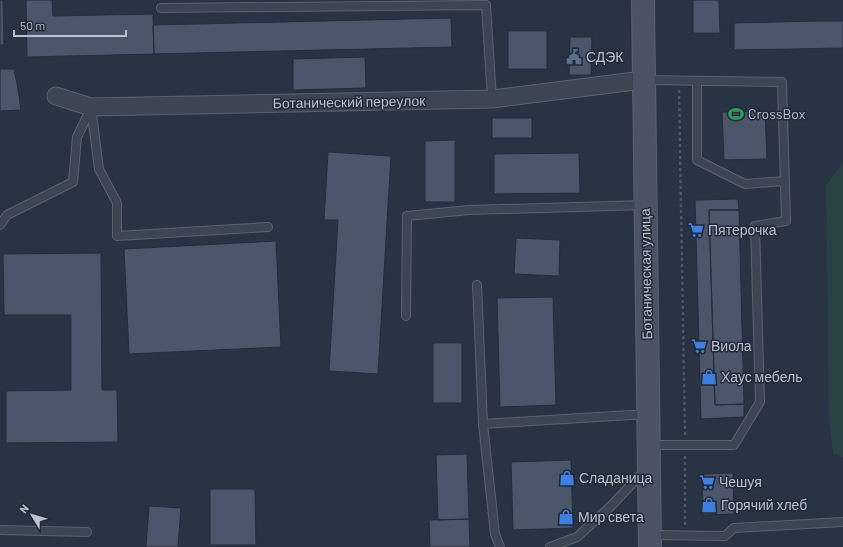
<svg xmlns="http://www.w3.org/2000/svg" width="843" height="547" viewBox="0 0 843 547" font-family="Barlow,sans-serif">
	<style>
		.green { fill: #2a4145 }
		.building { fill: #4c566a; stroke: #232c3b }
		.lines { fill: none; stroke-linecap: round; stroke-linejoin: round }
		.lane-casing { stroke: #5b6371; stroke-width: 10 }
		.street-casing { stroke: #5b6371; stroke-width: 19 }
		.secondary-casing { stroke: #5b6371; stroke-width: 24 }
		.path { stroke: #485d61; stroke-width: 2.5; stroke-dasharray: 3 3; stroke-linecap: butt }
		.lane { stroke: #3c4553; stroke-width: 8 }
		.street { stroke: #3c4553; stroke-width: 17 }
		.secondary { stroke: #4a5466; stroke-width: 22 }
		.labels { text-anchor: middle; stroke-width: 3; stroke-linejoin: round; paint-order: stroke }
		.poi-label { font-size: 14px; fill: #bac0cd; stroke: #212a39; text-anchor: start }
		.street-label { font-size: 14px; fill: #bac0cd; stroke: #212a39 }
	</style>
	<rect width="100%" height="100%" fill="#283344"/>
	<!-- green -->
	<path class="green" d="M 843,162 L 843,457 L 833,454 L 829,418 L 826,186 Z"/>
	<!-- building -->
	<path class="building" d="M 0,0 L 3,0 L 4,45 L 0,45 Z
		M 26,0 L 52,0 L 53,16 L 153,14 L 154,54 L 27,57 Z
		M 693,0 L 719,0 L 720,33 L 693,33 Z
		M 451,18 L 452,47 L 154,54 L 153,25 Z
		M 819,21 L 843,21 L 843,48 L 734,50 L 734,23 Z
		M 508,31 L 547,31 L 547,69 L 508,69 Z
		M 570,37 L 592,37 L 591,75 L 569,75 Z
		M 365,57 L 366,88 L 293,90 L 293,59 Z
		M 0,69 L 14,69 L 18,89 L 21,110 L 0,111 Z
		M 765,111 L 767,159 L 724,160 L 722,112 Z
		M 492,118 L 532,118 L 532,138 L 492,138 Z
		M 455,140 L 455,202 L 425,202 L 425,141 Z
		M 328,152 L 391,156 L 378,374 L 329,371 L 338,220 L 324,220 Z
		M 579,153 L 580,193 L 494,194 L 494,154 Z
		M 738,199 L 739,210 L 709,210 L 715,405 L 744,404 L 744,417 L 701,419 L 695,200 Z
		M 709,210 L 739,210 L 744,404 L 715,405 Z
		M 516,238 L 560,240 L 559,276 L 514,274 Z
		M 276,241 L 281,347 L 129,354 L 124,249 Z
		M 101,253 L 102,390 L 117,390 L 118,442 L 6,443 L 6,391 L 71,390 L 71,315 L 4,315 L 3,254 Z
		M 553,297 L 556,405 L 500,407 L 497,298 Z
		M 433,343 L 462,343 L 462,403 L 433,403 Z
		M 467,454 L 469,519 L 438,520 L 436,455 Z
		M 571,460 L 573,528 L 513,530 L 511,462 Z
		M 733,473 L 734,514 L 703,515 L 702,474 Z
		M 210,489 L 255,489 L 256,545 L 210,545 Z
		M 149,506 L 181,508 L 178,547 L 146,547 Z
		M 469,519 L 470,547 L 430,547 L 429,520 Z"/>
	<g class="lines">
		<defs>
			<path id="lane" d="M 161,8 L 486,5 L 492,99
				M 645,80 L 782,82 L 786,221 L 755,226 L 760,402 L 734,445 L 649,445
				M 697,81 L 697,160 L 745,184 L 785,181
				M 91,107 L 99,169 L 117,203 L 117,236 L 268,227
				M 0,225 L 7,215 L 73,182 L 77,137 L 91,108
				M 477,285 L 483,424 L 647,414
				M 406,316 L 407,216 L 469,210 L 645,205
				M 483,424 L 495,534 L 500,547
				M 0,530 L 87,532
				M 651,535 L 725,536 L 734,528 L 843,522
				M 550,547 L 577,537 L 611,506 L 645,470"/>
			<path id="street" d="M 56,96 L 91,107 L 492,99 L 643,80"/>
			<path id="secondary" d="M 643,0 L 650,547"/>
		</defs>
		<!-- lane casing -->
		<use href="#lane" class="lane-casing"/>
		<!-- street casing -->
		<use href="#street" class="street-casing"/>
		<!-- secondary casing -->
		<use href="#secondary" class="secondary-casing"/>
		<!-- path -->
		<path class="path" d="M 679,90 L 685,435
			M 685,525 L 685,456"/>
		<!-- lane -->
		<use href="#lane" class="lane"/>
		<!-- street -->
		<use href="#street" class="street"/>
		<!-- secondary -->
		<use href="#secondary" class="secondary"/>
	</g>
	<!-- icons -->
	<defs>
		<symbol id="civic-bare" viewBox="-9 -9 18 18"><path d="M-.6-6.5H3V-4.5H.6V-3L4-1V1h2V6H-6V1h2V-1L-.6-3ZM-1.2 2.5V6h2.4V2.5Z" fill="#5c6f8a" stroke="#212a39" stroke-width="2.5" paint-order="stroke"/></symbol>
		<symbol id="stadium-bare" viewBox="-9 -9 18 18"><path d="M0-5a6.5 5 0 1 0 0 10a6.5 5 0 1 0 0-10ZM-3.5-1.8h7v3.6h-7Z" fill="#2e9e5b" stroke="#212a39" stroke-width="2.5" paint-order="stroke"/></symbol>
		<symbol id="supermarket-bare" viewBox="-9 -9 18 18"><path d="M-6-5.5h2.5l.6 2H6L4.5 2H-2.5L-4.4-4H-6ZM-1.5 3.2a1.3 1.3 0 1 0 .1 0ZM3 3.2a1.3 1.3 0 1 0 .1 0Z" fill="#3f7fe0" stroke="#212a39" stroke-width="2.5" paint-order="stroke"/></symbol>
		<symbol id="shop-bare" viewBox="-9 -9 18 18"><path d="M-5-2.5h2.3a2.7 3.5 0 0 1 5.4 0H5L5.5 6h-11ZM-1.5-2.5h3a1.5 2.3 0 0 0-3 0Z" fill="#3f7fe0" stroke="#212a39" stroke-width="2.5" paint-order="stroke"/></symbol>
	</defs>
	<g fill-rule="evenodd">
		<use href="#civic-bare" x="563" y="46" width="22" height="22"/>
		<use href="#stadium-bare" x="725" y="103" width="22" height="22"/>
		<use href="#supermarket-bare" x="685" y="219" width="22" height="22"/>
		<use href="#supermarket-bare" x="688" y="335" width="22" height="22"/>
		<use href="#shop-bare" x="698" y="366" width="22" height="22"/>
		<use href="#shop-bare" x="556" y="467" width="22" height="22"/>
		<use href="#supermarket-bare" x="696" y="471" width="22" height="22"/>
		<use href="#shop-bare" x="698" y="494" width="22" height="22"/>
		<use href="#shop-bare" x="555" y="506" width="22" height="22"/>
	</g>
	<g class="labels">
		<!-- poi labels -->
		<g class="poi-label">
			<text x="586" y="62">СДЭК</text>
			<text x="748" y="119">CrossBox</text>
			<text x="708" y="235">Пятерочка</text>
			<text x="711" y="351">Виола</text>
			<text x="721" y="382">Хаус мебель</text>
			<text x="579" y="483">Сладаница</text>
			<text x="719" y="487">Чешуя</text>
			<text x="721" y="510">Горячий хлеб</text>
			<text x="578" y="522">Мир света</text>
		</g>
		<!-- street labels -->
		<g class="street-label">
			<text transform="translate(349 102) rotate(-1)" y="5">Ботанический переулок</text>
			<text transform="translate(646 274) rotate(-91)" y="5">Ботаническая улица</text>
		</g>
	</g>
	<!-- north arrow -->
	<g transform="translate(32 515) rotate(308)" stroke="#212a39" stroke-width="3" paint-order="stroke">
	<path d="M0-3L7 15L0 10L-7 15Z" fill="#bac0cd"/>
	<text y="-6" font-size="11" font-weight="bold" text-anchor="middle" fill="#bac0cd">N</text>
	</g>
	<!-- scale -->
	<path d="M14 30v6h112v-6" fill="none" stroke="#bac0cd" stroke-width="2"/>
	<text x="20" y="30" font-size="12" fill="#bac0cd" stroke="#212a39" stroke-width="3" paint-order="stroke">50 m</text>
</svg>
